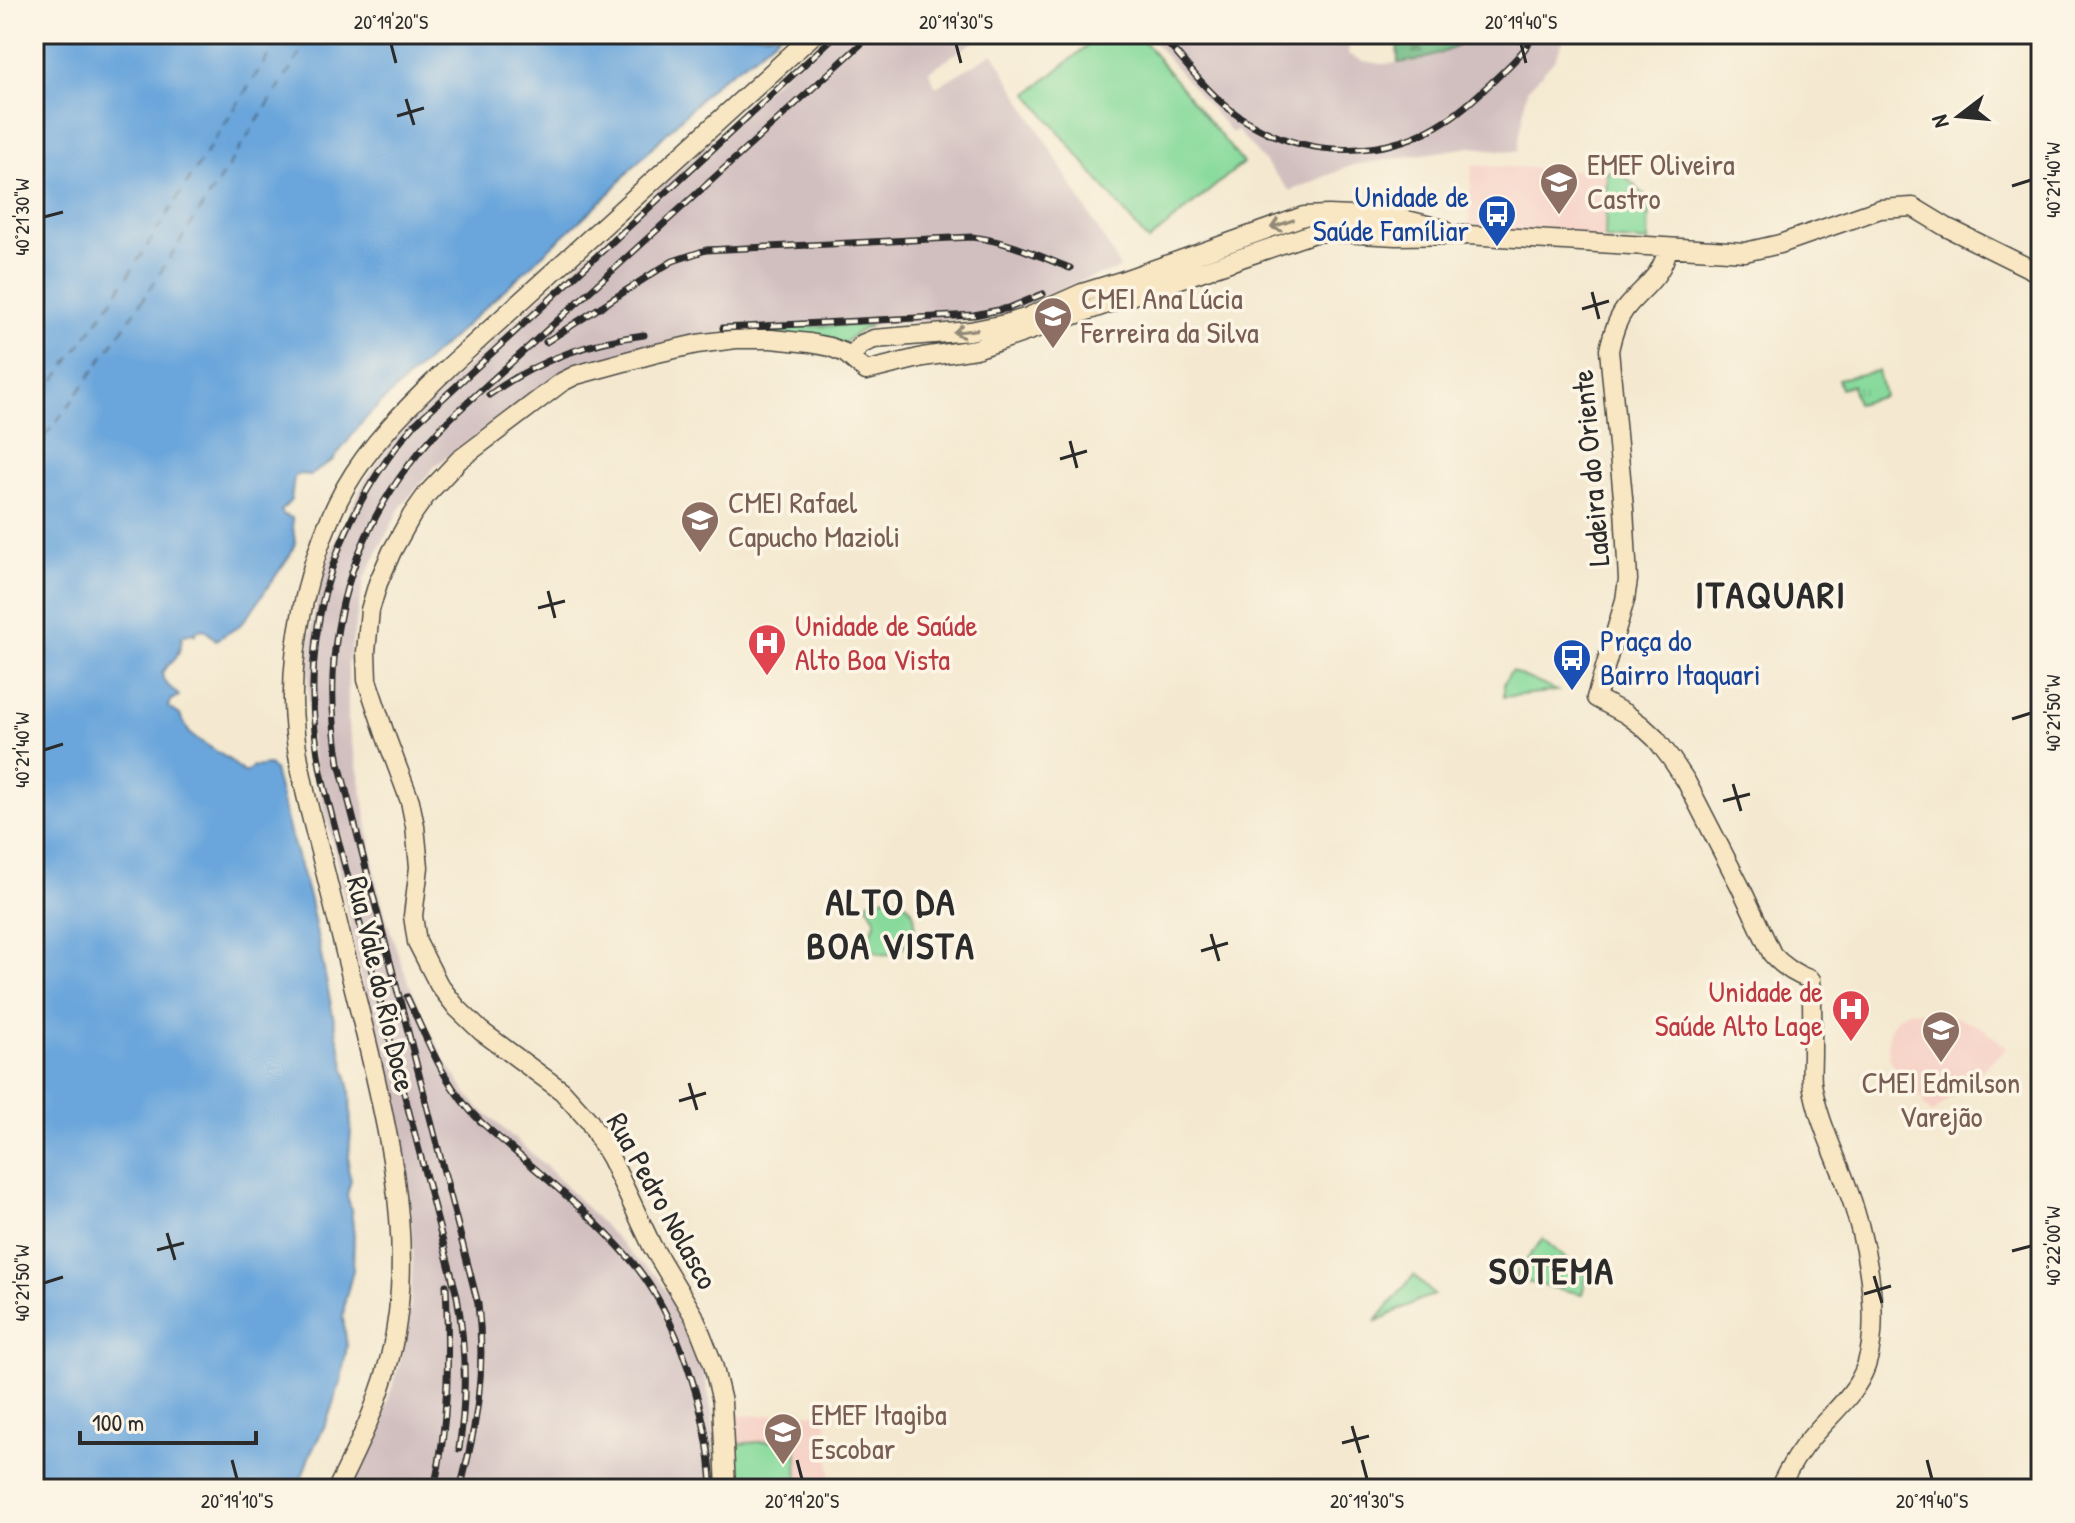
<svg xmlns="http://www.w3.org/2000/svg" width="2075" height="1523" viewBox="0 0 2075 1523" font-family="'Patrick Hand',sans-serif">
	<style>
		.built { fill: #f6d1c6 }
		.industrial { fill: #d1bfbf }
		.grass { fill: url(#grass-tufts); stroke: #5a8264; stroke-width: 2 }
		.forest { fill: url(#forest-firs); stroke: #4c7258; stroke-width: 2 }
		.green { fill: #88da9c; stroke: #5a8264; stroke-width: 2 }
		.water { fill: #6aa6db; stroke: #4a6883; stroke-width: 2 }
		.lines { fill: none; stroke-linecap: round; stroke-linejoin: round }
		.ferry { stroke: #415669; stroke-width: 2; stroke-dasharray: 10 8; stroke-linecap: butt }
		.secondary-casing { stroke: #494844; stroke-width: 21 }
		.secondary { stroke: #f9e7c3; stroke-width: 18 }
		.rail-casing { stroke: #2b2b2b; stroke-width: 7 }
		.rail { stroke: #fcf5e5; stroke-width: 4; stroke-dasharray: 12; stroke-linecap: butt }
		.oneway { stroke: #928977 }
		.ticks { fill: none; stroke: #2b2b2b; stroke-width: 3 }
		.labels { text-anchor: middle; stroke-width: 7; stroke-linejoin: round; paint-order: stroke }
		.education-label { font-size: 30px; fill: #785e54; stroke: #fcf5e5; text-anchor: start }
		.transit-label { font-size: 30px; fill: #164399; stroke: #fcf5e5; text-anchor: end }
		.street-label { font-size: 30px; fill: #2b2b2b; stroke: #fcf5e5 }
		.health-label { font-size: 30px; fill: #be3a42; stroke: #fcf5e5; text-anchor: start }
		.district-label { font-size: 38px; font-weight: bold; letter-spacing: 2px; fill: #2b2b2b; stroke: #fcf5e5 }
		.neatline { fill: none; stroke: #2b2b2b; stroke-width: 3 }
		.ticks-label { font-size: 20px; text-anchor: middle; fill: #2b2b2b }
	</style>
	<defs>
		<pattern id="grass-tufts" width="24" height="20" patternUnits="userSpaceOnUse" patternTransform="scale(2)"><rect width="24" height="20" fill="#88da9c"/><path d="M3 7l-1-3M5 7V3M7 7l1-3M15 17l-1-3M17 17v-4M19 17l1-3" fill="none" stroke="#76bb87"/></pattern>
		<pattern id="forest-firs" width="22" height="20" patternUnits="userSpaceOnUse" patternTransform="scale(2)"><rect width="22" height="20" fill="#6eba84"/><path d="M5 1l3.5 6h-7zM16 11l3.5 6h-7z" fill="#5b976c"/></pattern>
	</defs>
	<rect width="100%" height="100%" fill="#fcf5e5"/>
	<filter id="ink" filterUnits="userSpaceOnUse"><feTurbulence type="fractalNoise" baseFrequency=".0125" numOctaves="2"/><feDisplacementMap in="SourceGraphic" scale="16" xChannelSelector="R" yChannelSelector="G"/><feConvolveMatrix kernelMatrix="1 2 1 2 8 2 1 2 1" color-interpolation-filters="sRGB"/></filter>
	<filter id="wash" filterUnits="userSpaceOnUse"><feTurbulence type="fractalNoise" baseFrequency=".006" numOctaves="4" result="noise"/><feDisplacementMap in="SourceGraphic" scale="32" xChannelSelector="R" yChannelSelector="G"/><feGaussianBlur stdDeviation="1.8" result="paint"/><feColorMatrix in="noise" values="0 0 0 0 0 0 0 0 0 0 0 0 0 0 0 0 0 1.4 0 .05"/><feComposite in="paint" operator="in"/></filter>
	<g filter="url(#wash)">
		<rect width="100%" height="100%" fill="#f4e9d0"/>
		<!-- built -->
		<path class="built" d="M 1472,165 L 1621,172 L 1649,200 L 1648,242 L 1469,231 Z
			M 1909,1010 L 1935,1012 L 1964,1019 L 1985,1029 L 2007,1048 L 1932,1114 L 1922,1104 L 1925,1100 L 1920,1095 L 1916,1099 L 1898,1075 L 1889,1056 L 1888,1040 L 1891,1027 L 1897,1017 Z
			M 826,1413 L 831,1489 L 738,1489 L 734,1416 Z"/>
		<!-- industrial -->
		<path class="industrial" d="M 826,34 L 986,34 L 929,71 L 936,87 L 993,53 L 1114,256 L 1120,269 L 1081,281 L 1033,303 L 995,316 L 872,325 L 736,328 L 592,364 L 492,425 L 436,465 L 400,508 L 364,579 L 348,664 L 348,726 L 361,784 L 377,885 L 386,918 L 403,968 L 422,1013 L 444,1059 L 465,1091 L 477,1106 L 547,1167 L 638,1261 L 657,1276 L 672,1300 L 699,1354 L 705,1376 L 713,1418 L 716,1489 L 346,1489 L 382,1418 L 399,1365 L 410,1310 L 413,1254 L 410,1202 L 401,1148 L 360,977 L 338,866 L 314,768 L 309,729 L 308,669 L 311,630 L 324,572 L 337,538 L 363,484 L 385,451 L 409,420 Z
			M 1147,34 L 1350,34 L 1348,54 L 1364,61 L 1382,64 L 1413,62 L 1444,53 L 1476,34 L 1567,34 L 1554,60 L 1527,90 L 1517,152 L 1471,147 L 1353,165 L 1290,191 L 1237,130 L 1232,133 Z"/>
		<!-- grass -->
		<path class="grass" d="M 1878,371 L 1884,396 L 1857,404 L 1852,385 L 1841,389 L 1838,379 Z"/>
		<!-- forest -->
		<path class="forest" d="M 1397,34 L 1476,34 C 1452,52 1427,60 1398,63 Z"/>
		<!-- green -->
		<path class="green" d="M 1102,34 L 1138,34 L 1243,163 L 1148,241 L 1028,94 Z
			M 1607,171 L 1621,172 L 1649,200 L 1648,242 L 1605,239 Z
			M 872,325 C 860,330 852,335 844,344 L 737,331 L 736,328 Z
			M 1511,671 L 1557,691 L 1504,697 L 1504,683 Z
			M 889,897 C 942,906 902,974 871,949 C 861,941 876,930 875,920 C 874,914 869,909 866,904 L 870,900 Z
			M 1543,1239 L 1573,1265 L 1588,1271 L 1582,1294 L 1517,1280 L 1517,1272 Z
			M 1414,1275 L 1434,1295 L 1419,1300 L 1375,1322 Z
			M 796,1439 L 798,1484 L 738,1488 L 736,1444 Z"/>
		<!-- water -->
		<path class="water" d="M 34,34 L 780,34 L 753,57 L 718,81 L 628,172 L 609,194 L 384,400 L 364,420 L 333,460 L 311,475 L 299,474 L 294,477 L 291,500 L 281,511 L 284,515 L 292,518 L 295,543 L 290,555 L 248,616 L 238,627 L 216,640 L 204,629 L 196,631 L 195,635 L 192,633 L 182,636 C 182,643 179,654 174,660 C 168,667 157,671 165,682 C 169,687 175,691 179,696 L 171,700 L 168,707 L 180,715 L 190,734 L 231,761 L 243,772 L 247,772 L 253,766 C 258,768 264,765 269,765 L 274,770 L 289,829 L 310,900 L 336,1030 L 350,1090 L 351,1131 L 348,1169 L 351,1180 L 347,1195 L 351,1209 L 354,1235 L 353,1270 L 345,1301 L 343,1318 L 347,1346 L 341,1380 L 327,1421 L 309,1457 L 298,1489 L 34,1489 Z"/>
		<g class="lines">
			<!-- ferry -->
			<path class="ferry" d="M 34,409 L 114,298 L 282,34
				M 34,450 L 70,404 L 135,312 L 313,34"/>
		</g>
	</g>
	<g filter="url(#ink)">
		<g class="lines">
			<defs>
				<path id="secondary" d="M 1668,248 C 1661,279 1643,286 1625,309 C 1616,321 1612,336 1609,350 L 1624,508 L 1628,580 L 1625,600 L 1596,698 L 1626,714 L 1641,725 L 1656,739 L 1672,760 L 1686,781 L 1742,890 L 1772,954 C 1783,967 1795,974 1811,980 C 1813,1004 1812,1028 1812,1053 C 1812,1063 1811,1073 1812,1083 C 1817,1117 1833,1149 1845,1181 C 1864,1231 1883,1315 1866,1366 C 1856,1394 1834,1411 1815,1433 C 1800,1449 1788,1469 1779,1489
					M 850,357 L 862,344 L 874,339 L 970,331 L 1005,324 L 1028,317 L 1082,293 L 1124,280 L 1304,216 L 1328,215 L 1399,218 L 1443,229
					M 337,1489 C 365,1433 391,1376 398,1313 C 409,1219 387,1124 365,1033 C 351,976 337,920 323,863 C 312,820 300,777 295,733 C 286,657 308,555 345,488 C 372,440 413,402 451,365 L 814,34
					M 726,1489 L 722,1402 L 713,1364 L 694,1316 L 652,1246 L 611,1159 L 589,1121 L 562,1091 L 481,1031 L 457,1008 L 439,985 L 417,942 L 413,916 L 419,867 L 415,826 L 410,801 L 385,734 L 367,680 L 366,652 L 370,610 L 378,583 L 392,551 L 412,515 L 427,494 L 459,460 L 562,382 L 576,375 L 653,354 L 697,344 L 736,339 L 771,339 L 810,343 L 830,347 L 845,353 L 866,371 L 923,357 L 976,349 L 1314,233 L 1325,232 L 1396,236 L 1468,235 L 1745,252 L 1780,244 L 1880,209 L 1913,207 L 1946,227 L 2041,274"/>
			</defs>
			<!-- secondary casing -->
			<use href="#secondary" class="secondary-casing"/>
			<!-- secondary -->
			<use href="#secondary" class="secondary"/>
			<defs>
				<path id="rail" d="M 1159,34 C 1186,62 1208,95 1240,117 C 1303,159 1385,161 1448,119 C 1464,109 1477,96 1490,84 C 1507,68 1523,54 1535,34
					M 723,328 L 974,315 L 1009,308 L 1043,294
					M 546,342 L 658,270 L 673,261 L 706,250 L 972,237 C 1007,241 1037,255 1070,268
					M 489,395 C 536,361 587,342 644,335
					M 407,997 C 428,1041 445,1088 481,1122 C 530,1166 586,1208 629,1258 C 678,1313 709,1416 712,1489
					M 459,1449 C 467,1397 466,1347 457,1296 L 324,786 C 294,652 325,529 414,425 L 837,34
					M 434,1489 C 449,1423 449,1352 446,1285
					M 460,1489 C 477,1425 486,1370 478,1304 L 339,763 C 316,629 357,506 456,413 L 872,34"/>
			</defs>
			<!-- rail casing -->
			<use href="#rail" class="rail-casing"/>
			<!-- rail -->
			<use href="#rail" class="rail"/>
		</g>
		<!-- one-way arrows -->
		<defs><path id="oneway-shaft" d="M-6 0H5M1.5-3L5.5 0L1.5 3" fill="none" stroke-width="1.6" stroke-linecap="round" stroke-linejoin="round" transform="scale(2)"/></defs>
		<g class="oneway">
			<use href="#oneway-shaft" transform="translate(1282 224) rotate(161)"/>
			<use href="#oneway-shaft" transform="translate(965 331) rotate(173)"/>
		</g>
	</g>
	<!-- ticks -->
	<path class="ticks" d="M 391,44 L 396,63M 956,44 L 961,63M 1521,44 L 1526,63M 406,99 L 414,125M 397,116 L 424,108M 2012,186 L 2031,180M 44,217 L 63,212M 1592,292 L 1599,319M 1582,309 L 1609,301M 1070,441 L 1077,468M 1060,459 L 1087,451M 548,591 L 555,618M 538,608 L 565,601M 2012,719 L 2031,713M 44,750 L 63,744M 1733,784 L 1741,811M 1723,801 L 1750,794M 1211,934 L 1219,961M 1201,951 L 1228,943M 689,1083 L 697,1110M 679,1101 L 706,1093M 167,1233 L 175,1260M 157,1250 L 184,1243M 2012,1251 L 2031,1246M 1874,1276 L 1882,1303M 44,1283 L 63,1277M 1864,1294 L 1891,1286M 1352,1426 L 1360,1453M 1342,1443 L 1369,1436M 232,1460 L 237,1479M 797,1460 L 802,1479M 1362,1460 L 1367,1479M 1927,1460 L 1932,1479"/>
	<!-- icons -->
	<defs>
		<symbol id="school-pin" viewBox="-11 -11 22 30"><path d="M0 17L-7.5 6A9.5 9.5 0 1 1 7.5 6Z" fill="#8d6e63" stroke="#fcf5e5"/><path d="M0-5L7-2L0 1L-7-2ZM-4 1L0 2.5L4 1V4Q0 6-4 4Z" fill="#fff"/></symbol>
		<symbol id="bus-pin" viewBox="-11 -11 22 30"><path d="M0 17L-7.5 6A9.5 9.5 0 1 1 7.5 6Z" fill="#1a4fb4" stroke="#fcf5e5"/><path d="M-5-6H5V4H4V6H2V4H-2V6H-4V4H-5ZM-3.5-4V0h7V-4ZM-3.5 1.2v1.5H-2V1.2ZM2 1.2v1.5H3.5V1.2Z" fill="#fff"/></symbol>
		<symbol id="hospital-pin" viewBox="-11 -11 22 30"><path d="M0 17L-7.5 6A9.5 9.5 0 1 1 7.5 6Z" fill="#e0444e" stroke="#fcf5e5"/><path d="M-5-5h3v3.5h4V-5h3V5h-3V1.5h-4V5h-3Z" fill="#fff"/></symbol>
	</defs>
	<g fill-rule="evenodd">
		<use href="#school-pin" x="1537" y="160" width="44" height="60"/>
		<use href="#bus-pin" x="1475" y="192" width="44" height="60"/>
		<use href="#school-pin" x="1031" y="294" width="44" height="60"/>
		<use href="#school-pin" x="678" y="498" width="44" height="60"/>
		<use href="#hospital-pin" x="745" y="621" width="44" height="60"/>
		<use href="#bus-pin" x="1550" y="636" width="44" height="60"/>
		<use href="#hospital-pin" x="1829" y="987" width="44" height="60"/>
		<use href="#school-pin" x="1919" y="1008" width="44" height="60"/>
		<use href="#school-pin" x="761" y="1410" width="44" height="60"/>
	</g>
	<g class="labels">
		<!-- education labels -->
		<g class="education-label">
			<text x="1587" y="175">EMEF Oliveira<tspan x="1587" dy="34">Castro</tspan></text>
			<text x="1081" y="309">CMEI Ana Lúcia<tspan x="1081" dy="34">Ferreira da Silva</tspan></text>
			<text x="728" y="513">CMEI Rafael<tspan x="728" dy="34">Capucho Mazioli</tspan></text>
			<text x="1941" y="1093" text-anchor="middle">CMEI Edmilson<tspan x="1941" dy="34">Varejão</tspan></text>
			<text x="811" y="1425">EMEF Itagiba<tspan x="811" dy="34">Escobar</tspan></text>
		</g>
		<!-- transit labels -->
		<g class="transit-label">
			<text x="1469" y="207">Unidade de<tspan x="1469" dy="34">Saúde Famíliar</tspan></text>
			<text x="1600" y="651" text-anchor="start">Praça do<tspan x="1600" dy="34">Bairro Itaquari</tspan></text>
		</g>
		<!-- street labels -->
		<g class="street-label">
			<text transform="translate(1591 468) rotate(-95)" y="10">Ladeira do Oriente</text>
			<text transform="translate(381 984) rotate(77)" y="10">Rua Vale do Rio Doce</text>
			<text transform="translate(662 1201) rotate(61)" y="10">Rua Pedro Nolasco</text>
		</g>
		<!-- health labels -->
		<g class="health-label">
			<text x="795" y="636">Unidade de Saúde<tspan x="795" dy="34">Alto Boa Vista</tspan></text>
			<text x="1823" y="1002" text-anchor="end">Unidade de<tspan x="1823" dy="34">Saúde Alto Lage</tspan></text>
		</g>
		<!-- district labels -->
		<g class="district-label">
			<text x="1771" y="608">ITAQUARI</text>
			<text x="891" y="915">ALTO DA<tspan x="891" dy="44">BOA VISTA</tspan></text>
			<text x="1552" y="1284">SOTEMA</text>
		</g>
	</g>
	<!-- margin -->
	<rect width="2075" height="1523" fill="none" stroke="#fcf5e5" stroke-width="88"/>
	<!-- north arrow -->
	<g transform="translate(1959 116) rotate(254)" stroke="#fcf5e5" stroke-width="6" paint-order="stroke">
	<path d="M0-6L14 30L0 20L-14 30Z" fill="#2b2b2b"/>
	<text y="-12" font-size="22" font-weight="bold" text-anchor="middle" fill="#2b2b2b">N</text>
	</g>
	<!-- scale -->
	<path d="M80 1431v12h176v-12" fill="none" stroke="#2b2b2b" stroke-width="4"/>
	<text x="92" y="1431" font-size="24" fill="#2b2b2b" stroke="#fcf5e5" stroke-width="6" paint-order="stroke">100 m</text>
	<rect x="44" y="44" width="1987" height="1435" class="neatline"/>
	<g class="ticks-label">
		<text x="391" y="29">20°19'20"S</text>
		<text x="956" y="29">20°19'30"S</text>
		<text x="1521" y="29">20°19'40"S</text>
		<text transform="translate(2053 180) rotate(-90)" y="7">40°21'40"W</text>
		<text transform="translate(22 217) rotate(-90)" y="7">40°21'30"W</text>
		<text transform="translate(2053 713) rotate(-90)" y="7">40°21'50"W</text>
		<text transform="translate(22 750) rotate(-90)" y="7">40°21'40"W</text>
		<text transform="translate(2053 1246) rotate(-90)" y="7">40°22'00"W</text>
		<text transform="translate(22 1283) rotate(-90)" y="7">40°21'50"W</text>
		<text x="237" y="1508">20°19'10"S</text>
		<text x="802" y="1508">20°19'20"S</text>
		<text x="1367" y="1508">20°19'30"S</text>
		<text x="1932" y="1508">20°19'40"S</text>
	</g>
</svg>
